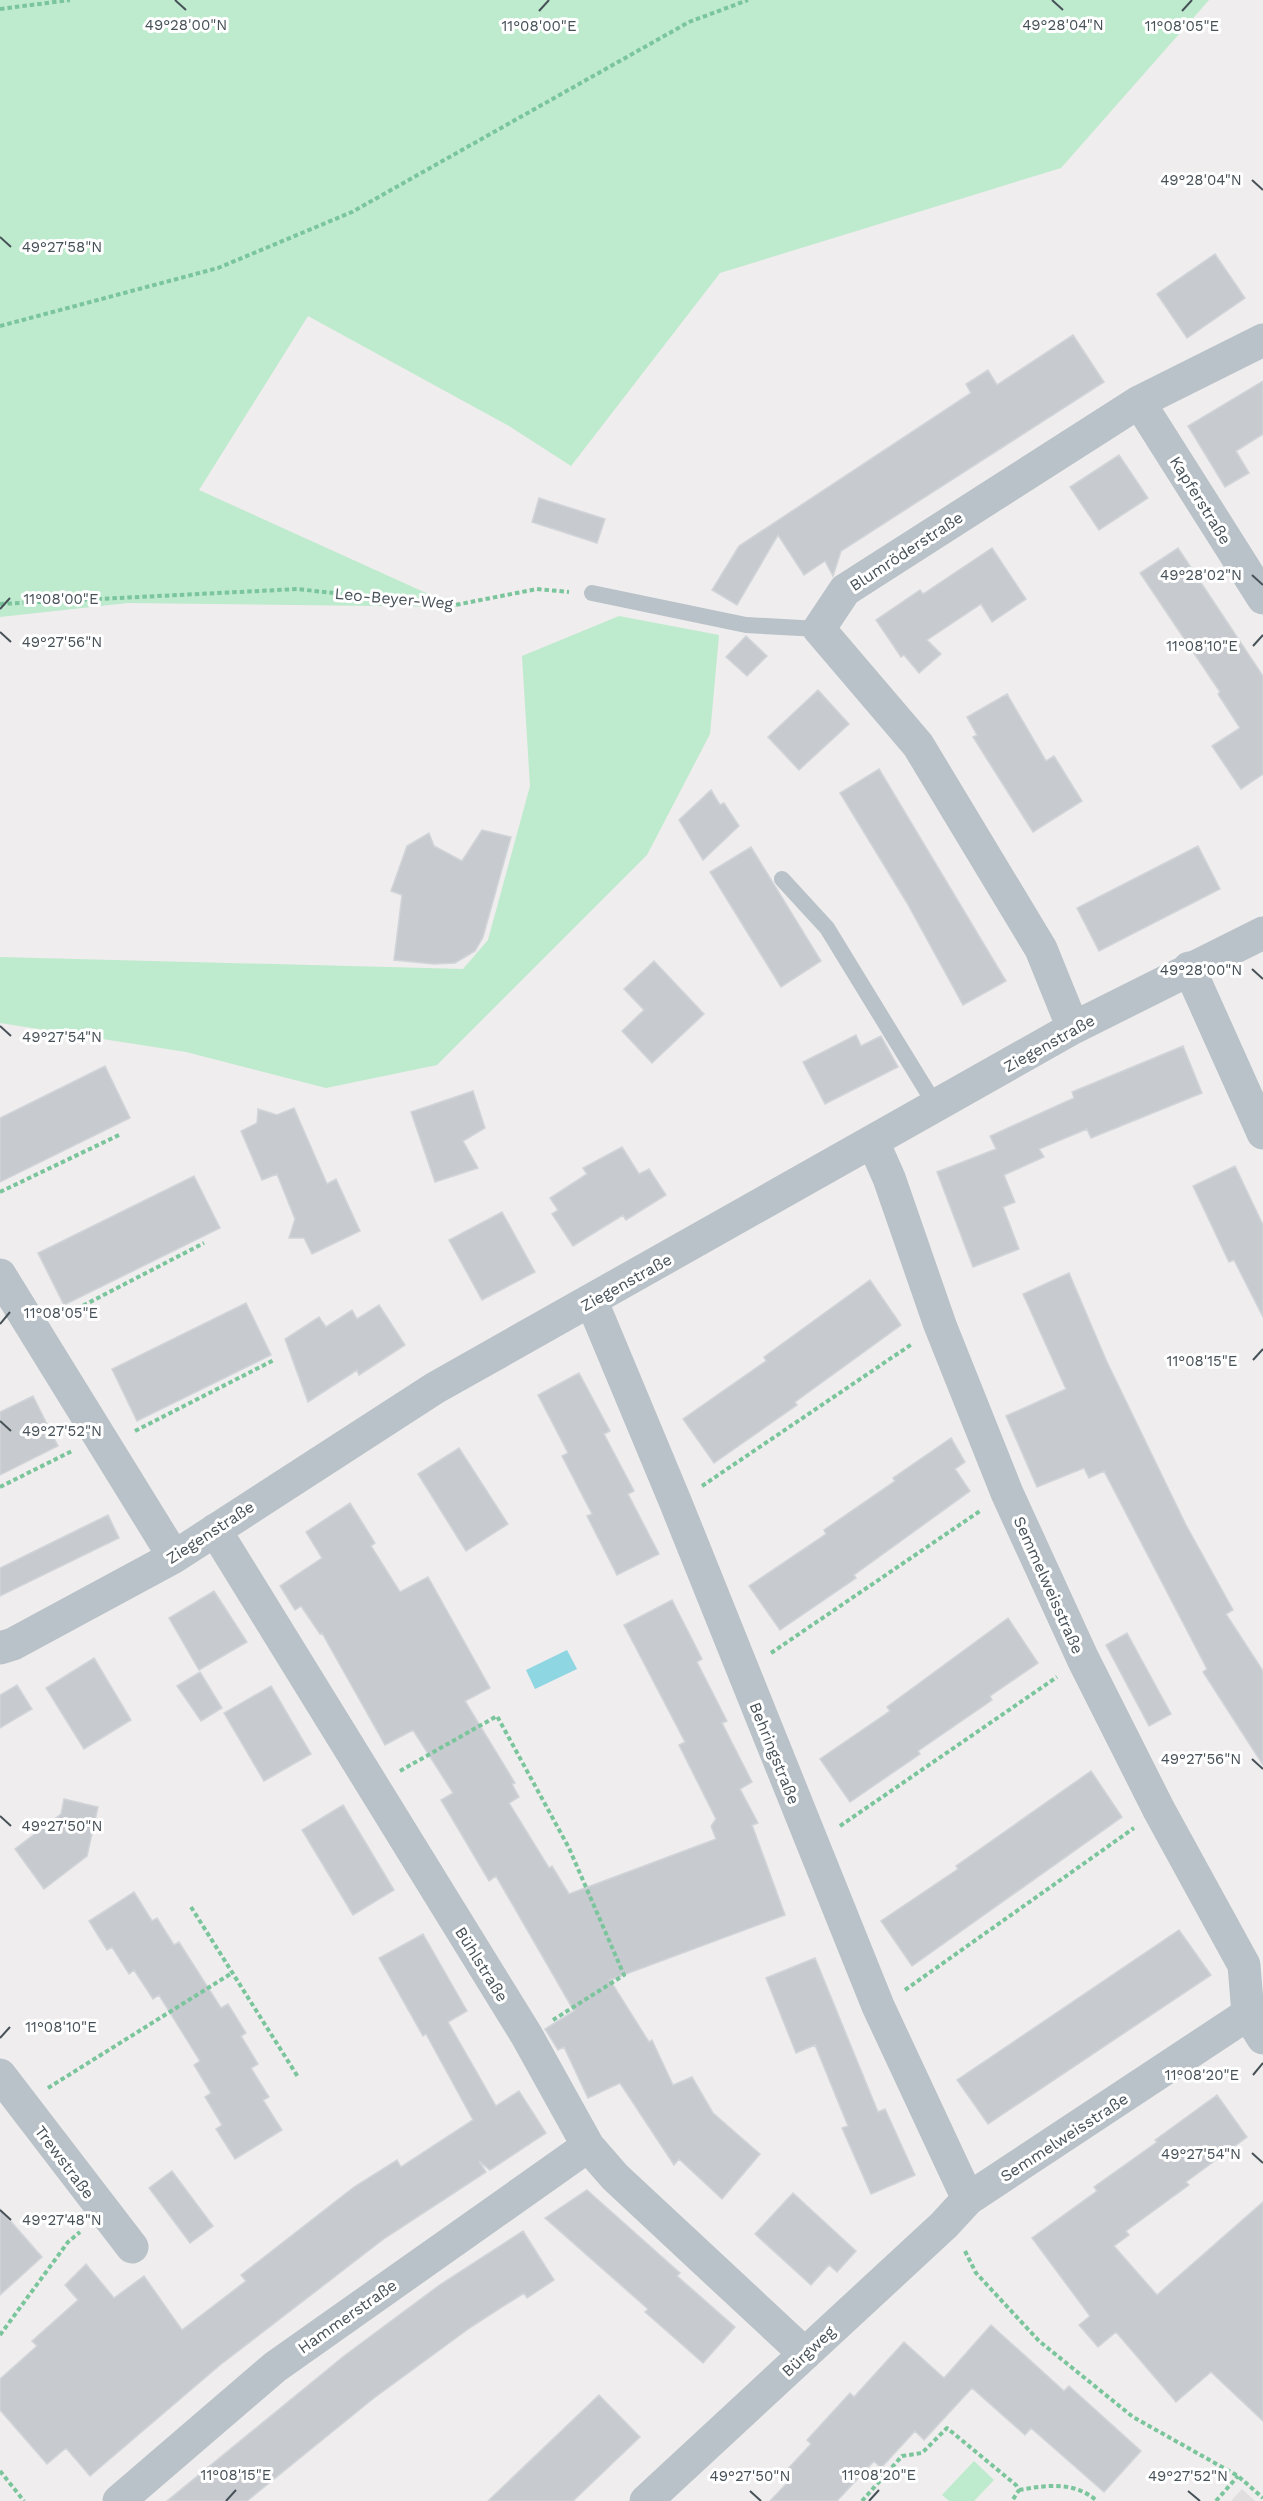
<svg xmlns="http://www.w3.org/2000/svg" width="1263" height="2501" viewBox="0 0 1263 2501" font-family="'Work Sans',sans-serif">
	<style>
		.education { fill: #e0dede }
		.green { fill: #beeacd }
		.water { fill: #8fd6e3 }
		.building { fill: #c7cacf; stroke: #d1d4d8; stroke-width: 1.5 }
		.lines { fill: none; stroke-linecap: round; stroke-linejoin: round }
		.path { stroke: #7ac59c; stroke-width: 4; stroke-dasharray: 4.5 3; stroke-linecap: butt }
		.service { stroke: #b9c2c8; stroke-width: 16 }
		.minor { stroke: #b9c2c8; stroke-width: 33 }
		.ticks { fill: none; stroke: #475158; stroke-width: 2 }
		.labels { text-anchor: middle; stroke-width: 6; stroke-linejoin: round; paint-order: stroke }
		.street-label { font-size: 16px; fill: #475158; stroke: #fff }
		.ticks-label { font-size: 15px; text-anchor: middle; fill: #475158; stroke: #fff; stroke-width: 6; stroke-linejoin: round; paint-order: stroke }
	</style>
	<rect width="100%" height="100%" fill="#efeded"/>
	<!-- education -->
	<path class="education" d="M 1242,2489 L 1255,2501 L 1231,2501 Z"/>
	<!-- green -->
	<path class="green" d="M 0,0 L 1209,0 L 1061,168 L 720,273 L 571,466 L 509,426 L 308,316 L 199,490 L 457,607 L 128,603 L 0,617 Z
		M 619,616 L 719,635 L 710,734 L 647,855 L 437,1065 L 326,1088 L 186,1052 L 0,1023 L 0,957 L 463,969 L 488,940 L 530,786 L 522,656 Z
		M 974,2461 L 994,2480 L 974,2501 L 949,2501 L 942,2495 Z"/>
	<!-- water -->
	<path class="water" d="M 567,1650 L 577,1669 L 535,1689 L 526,1670 Z"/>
	<!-- building -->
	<path class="building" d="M 1215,254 L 1245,298 L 1187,338 L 1157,294 Z
		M 1073,335 L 1104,382 L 841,551 L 833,576 L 825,561 L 804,575 L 778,535 L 737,605 L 712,590 L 739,546 L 971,393 L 966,384 L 988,370 L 997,385 Z
		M 1263,381 L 1263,434 L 1236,451 L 1249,473 L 1225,487 L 1188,426 Z
		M 1119,455 L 1148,498 L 1099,530 L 1070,487 Z
		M 539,498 L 605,519 L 597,543 L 532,522 Z
		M 992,548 L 1026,599 L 992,622 L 981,604 L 927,640 L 941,654 L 919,673 L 904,655 L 901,657 L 876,620 L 920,590 L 923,594 Z
		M 1178,548 L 1263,676 L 1263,774 L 1241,789 L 1212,746 L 1240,728 L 1218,694 L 1220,692 L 1140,573 Z
		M 746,636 L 767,656 L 747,676 L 726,657 Z
		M 818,690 L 849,724 L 799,770 L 768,737 Z
		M 1007,694 L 1046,761 L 1054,756 L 1082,801 L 1033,832 L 973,737 L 977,735 L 967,717 Z
		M 879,769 L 1006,981 L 963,1005 L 907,903 L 840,793 Z
		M 711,790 L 720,805 L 724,803 L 739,826 L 703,860 L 679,820 Z
		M 482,830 L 511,837 L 483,937 L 475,951 L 455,963 L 434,964 L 394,960 L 402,895 L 391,891 L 407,846 L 429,833 L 434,846 L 462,861 Z
		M 1198,846 L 1220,889 L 1099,951 L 1077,908 Z
		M 751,847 L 821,961 L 781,987 L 710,872 Z
		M 654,961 L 704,1014 L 652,1063 L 622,1031 L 644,1010 L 624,989 Z
		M 856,1035 L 861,1046 L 881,1036 L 898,1067 L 825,1104 L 803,1062 Z
		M 1183,1046 L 1202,1093 L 1091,1138 L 1087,1129 L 1039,1149 L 1044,1157 L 1004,1175 L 1015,1202 L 1003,1207 L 1019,1249 L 973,1267 L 937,1172 L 996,1149 L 990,1136 L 1074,1098 L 1072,1092 Z
		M 105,1066 L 130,1118 L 0,1182 L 0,1118 Z
		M 473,1091 L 485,1128 L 463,1141 L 478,1168 L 435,1182 L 411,1112 Z
		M 294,1108 L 327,1184 L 336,1179 L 360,1231 L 312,1254 L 304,1238 L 289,1238 L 295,1219 L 277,1174 L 262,1180 L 241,1131 L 257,1123 L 258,1109 L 277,1115 Z
		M 622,1147 L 639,1174 L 649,1169 L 666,1195 L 626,1220 L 623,1215 L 573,1246 L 552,1214 L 558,1210 L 550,1198 L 587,1174 L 583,1168 Z
		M 1235,1166 L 1263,1225 L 1263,1317 L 1234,1260 L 1229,1262 L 1193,1186 Z
		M 194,1176 L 220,1228 L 64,1305 L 38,1253 Z
		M 502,1212 L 535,1272 L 482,1300 L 449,1240 Z
		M 1069,1273 L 1107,1362 L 1186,1525 L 1233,1610 L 1226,1614 L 1263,1671 L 1263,1765 L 1203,1672 L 1207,1669 L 1104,1471 L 1089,1478 L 1084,1468 L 1037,1487 L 1006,1416 L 1066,1389 L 1023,1294 Z
		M 870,1280 L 901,1325 L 795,1402 L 797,1405 L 714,1463 L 683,1419 L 766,1361 L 764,1357 Z
		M 246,1303 L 271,1355 L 137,1421 L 112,1369 Z
		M 379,1305 L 405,1345 L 359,1375 L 357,1370 L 308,1402 L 285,1339 L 319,1317 L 326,1327 L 352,1310 L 357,1319 Z
		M 579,1373 L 610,1431 L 604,1434 L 634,1491 L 628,1494 L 659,1554 L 617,1575 L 587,1516 L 592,1514 L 562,1456 L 568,1453 L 538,1395 Z
		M 33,1396 L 58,1446 L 0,1475 L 0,1412 Z
		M 951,1438 L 965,1462 L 955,1469 L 970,1491 L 854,1575 L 856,1578 L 780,1630 L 749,1586 L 826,1534 L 824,1530 L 895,1481 L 893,1478 Z
		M 459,1448 L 508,1524 L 466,1551 L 418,1474 Z
		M 350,1503 L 375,1543 L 371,1546 L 400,1592 L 428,1577 L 490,1688 L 465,1701 L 515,1783 L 512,1784 L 519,1797 L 509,1803 L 549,1868 L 552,1866 L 569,1894 L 716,1839 L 711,1826 L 716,1819 L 679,1745 L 685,1742 L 624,1625 L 672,1600 L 702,1659 L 697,1662 L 727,1721 L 722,1723 L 752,1782 L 740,1789 L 758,1823 L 752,1825 L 785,1915 L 610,1980 L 649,2042 L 652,2040 L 673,2085 L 692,2077 L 713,2113 L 760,2154 L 722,2199 L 679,2159 L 674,2165 L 620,2083 L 588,2098 L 564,2047 L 558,2050 L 545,2029 L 574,2011 L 496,1876 L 489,1881 L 441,1800 L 453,1793 L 413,1730 L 385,1745 L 322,1633 L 320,1634 L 301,1606 L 295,1610 L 280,1586 L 322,1558 L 306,1532 Z
		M 108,1515 L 119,1538 L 0,1596 L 0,1568 Z
		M 214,1591 L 247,1642 L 199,1670 L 169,1618 Z
		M 1008,1618 L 1038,1663 L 990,1696 L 992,1700 L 918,1751 L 920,1754 L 850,1802 L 820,1759 L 890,1711 L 887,1707 Z
		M 1127,1633 L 1171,1714 L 1149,1726 L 1106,1645 Z
		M 94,1658 L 131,1720 L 84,1749 L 46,1688 Z
		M 200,1672 L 222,1708 L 201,1721 L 177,1686 Z
		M 17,1685 L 32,1709 L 0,1728 L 0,1695 Z
		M 271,1686 L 311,1754 L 264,1781 L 224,1713 Z
		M 1091,1771 L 1122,1817 L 912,1966 L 881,1921 L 958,1869 L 956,1866 Z
		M 64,1799 L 98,1807 L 87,1856 L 44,1889 L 15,1849 L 61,1814 Z
		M 343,1805 L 394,1890 L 353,1915 L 302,1830 Z
		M 134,1892 L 152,1921 L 157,1918 L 174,1945 L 179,1942 L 221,2008 L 228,2004 L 246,2033 L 241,2036 L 258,2064 L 251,2068 L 269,2097 L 263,2100 L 282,2130 L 235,2159 L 216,2129 L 222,2125 L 205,2097 L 211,2093 L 194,2065 L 200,2061 L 159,1995 L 153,1999 L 134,1970 L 129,1974 L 112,1947 L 107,1950 L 89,1921 Z
		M 1179,1930 L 1211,1975 L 988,2124 L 957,2080 Z
		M 423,1934 L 467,2011 L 448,2022 L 496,2106 L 519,2091 L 546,2133 L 490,2170 L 479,2161 L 486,2172 L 385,2238 L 220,2365 L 90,2476 L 66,2448 L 47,2464 L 0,2410 L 0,2379 L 37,2346 L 32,2341 L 78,2300 L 65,2285 L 86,2264 L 114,2298 L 144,2276 L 182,2330 L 246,2281 L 241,2275 L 354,2187 L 397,2160 L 401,2167 L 473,2120 L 426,2034 L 423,2036 L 379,1958 Z
		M 815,1958 L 878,2112 L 885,2109 L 915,2175 L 871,2194 L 842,2128 L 848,2126 L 815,2045 L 796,2053 L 766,1978 Z
		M 1217,2095 L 1247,2137 L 1186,2182 L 1189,2185 L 1126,2231 L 1129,2235 L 1114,2246 L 1157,2295 L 1263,2202 L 1263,2421 L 1211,2372 L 1176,2402 L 1116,2332 L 1098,2347 L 1079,2325 L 1090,2316 L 1032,2238 L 1097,2191 L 1094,2187 L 1157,2142 L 1155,2140 Z
		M 172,2171 L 213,2226 L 190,2243 L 149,2188 Z
		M 587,2190 L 680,2273 L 677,2276 L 735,2327 L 703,2363 L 645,2312 L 648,2309 L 545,2218 Z
		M 793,2193 L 856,2251 L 837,2272 L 829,2265 L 811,2285 L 755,2234 Z
		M 0,2209 L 42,2257 L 0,2295 Z
		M 523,2231 L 554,2280 L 527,2298 L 524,2293 L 471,2327 L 374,2398 L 247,2501 L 167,2501 L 344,2356 L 441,2284 Z
		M 991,2325 L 1064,2391 L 1069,2386 L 1141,2451 L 1104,2492 L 1031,2428 L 1025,2435 L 972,2388 L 924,2440 L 915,2431 L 881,2468 L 874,2461 L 837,2501 L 770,2501 L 788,2482 L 782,2475 L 811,2444 L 807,2440 L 850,2393 L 854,2397 L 904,2342 L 944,2378 Z
		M 599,2395 L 640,2437 L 573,2501 L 488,2501 Z"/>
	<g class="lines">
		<!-- path -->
		<path class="path" d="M 0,9 L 70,0
			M 0,326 L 218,268 L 352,212 L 689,22 L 748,0
			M 0,604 L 297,589 L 450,606 L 537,589 L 569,592
			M 0,1192 L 119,1135
			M 63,1316 L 204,1243
			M 135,1431 L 274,1360
			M 702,1486 L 912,1344
			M 0,1487 L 72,1451
			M 771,1653 L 980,1511
			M 400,1771 L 497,1716 L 569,1848 L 624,1975 L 553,2020
			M 840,1826 L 1057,1677
			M 191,1907 L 298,2077
			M 905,1990 L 1134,1828
			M 48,2088 L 232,1973
			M 965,2251 L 976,2273 L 1039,2341 L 1133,2417 L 1238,2476 L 1263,2498
			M 0,2335 L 68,2242 L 80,2232
			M 0,2471 L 24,2501
			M 1019,2490 C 1047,2485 1074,2481 1097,2501
			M 862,2501 L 902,2456 L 922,2453 L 947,2428 L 1016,2485 L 1019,2490 L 1012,2501
			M 1216,2501 L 1238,2476"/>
		<!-- service -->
		<path class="service" d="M 592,593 L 746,625 L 819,629
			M 782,879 L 827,928 L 936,1106"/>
		<!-- minor -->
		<path class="minor" d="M 1139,402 L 1263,598
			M 1189,968 L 1263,1133
			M 1073,1028 L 1041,949 L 918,745 L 819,629 L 845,590 L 1139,402 L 1263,340
			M 873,1142 L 889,1178 L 940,1325 L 1007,1493 L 1083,1659 L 1159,1810 L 1244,1965 L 1248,2014 L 1263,2038
			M 0,1275 L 174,1557
			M 592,1302 L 675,1501 L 878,2006 L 968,2199
			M 215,1530 L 527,2036 L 588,2146 L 615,2177 L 805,2354
			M 0,1648 L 13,1644 L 174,1557 L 435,1388 L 1073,1028 L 1263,933
			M 0,2075 L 132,2247
			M 119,2501 L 275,2367 L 588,2146
			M 646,2501 L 944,2225 L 968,2199 L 1248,2014"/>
	</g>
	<!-- ticks -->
	<path class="ticks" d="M 175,0 L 186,10M 1052,0 L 1063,10M 539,11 L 549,0M 1182,11 L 1192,0M 1252,180 L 1263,190M 0,237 L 11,247M 1252,575 L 1263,585M 0,609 L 10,598M 0,632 L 11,642M 1253,646 L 1263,635M 1252,969 L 1263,979M 0,1026 L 11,1036M 0,1324 L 10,1312M 1253,1360 L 1263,1349M 0,1421 L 11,1431M 1252,1759 L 1263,1769M 0,1816 L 11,1826M 0,2038 L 10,2027M 1253,2075 L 1263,2063M 1252,2153 L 1263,2163M 0,2210 L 11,2220M 750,2491 L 761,2501M 1188,2491 L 1200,2501M 226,2501 L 236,2490M 869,2501 L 879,2490"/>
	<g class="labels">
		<!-- street labels -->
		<g class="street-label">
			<text transform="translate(1201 500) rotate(58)" y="6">Kapferstraße</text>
			<text transform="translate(906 551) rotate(-33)" y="6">Blumröderstraße</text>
			<text transform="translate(394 598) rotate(5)" y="6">Leo-Beyer-Weg</text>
			<text transform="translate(1049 1043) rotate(-29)" y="6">Ziegenstraße</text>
			<text transform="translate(626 1282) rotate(-29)" y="6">Ziegenstraße</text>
			<text transform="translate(210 1532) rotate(-33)" y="6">Ziegenstraße</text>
			<text transform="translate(1049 1585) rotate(66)" y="6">Semmelweisstraße</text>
			<text transform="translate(775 1753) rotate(68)" y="6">Behringstraße</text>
			<text transform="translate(482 1964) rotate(58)" y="6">Bühlstraße</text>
			<text transform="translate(1064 2137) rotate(-33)" y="6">Semmelweisstraße</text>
			<text transform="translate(65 2162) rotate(53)" y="6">Trewstraße</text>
			<text transform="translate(347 2316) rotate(-35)" y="6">Hammerstraße</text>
			<text transform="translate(808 2351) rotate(-43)" y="6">Bürgweg</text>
		</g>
	</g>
	<g class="ticks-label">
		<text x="186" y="30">49°28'00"N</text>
		<text x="1063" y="30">49°28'04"N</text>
		<text x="539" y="31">11°08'00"E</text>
		<text x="1182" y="31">11°08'05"E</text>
		<text x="1201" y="185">49°28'04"N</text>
		<text x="62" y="252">49°27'58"N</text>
		<text x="1201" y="580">49°28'02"N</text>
		<text x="61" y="604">11°08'00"E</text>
		<text x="62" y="647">49°27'56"N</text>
		<text x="1202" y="651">11°08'10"E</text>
		<text x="1201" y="975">49°28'00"N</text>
		<text x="62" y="1042">49°27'54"N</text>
		<text x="61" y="1318">11°08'05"E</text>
		<text x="1202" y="1366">11°08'15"E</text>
		<text x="62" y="1436">49°27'52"N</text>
		<text x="1201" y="1764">49°27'56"N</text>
		<text x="62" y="1831">49°27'50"N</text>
		<text x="61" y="2032">11°08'10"E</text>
		<text x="1202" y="2080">11°08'20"E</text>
		<text x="1201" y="2159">49°27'54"N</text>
		<text x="62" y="2225">49°27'48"N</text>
		<text x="236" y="2480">11°08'15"E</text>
		<text x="879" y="2480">11°08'20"E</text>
		<text x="750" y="2481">49°27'50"N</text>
		<text x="1188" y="2481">49°27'52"N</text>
	</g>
</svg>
